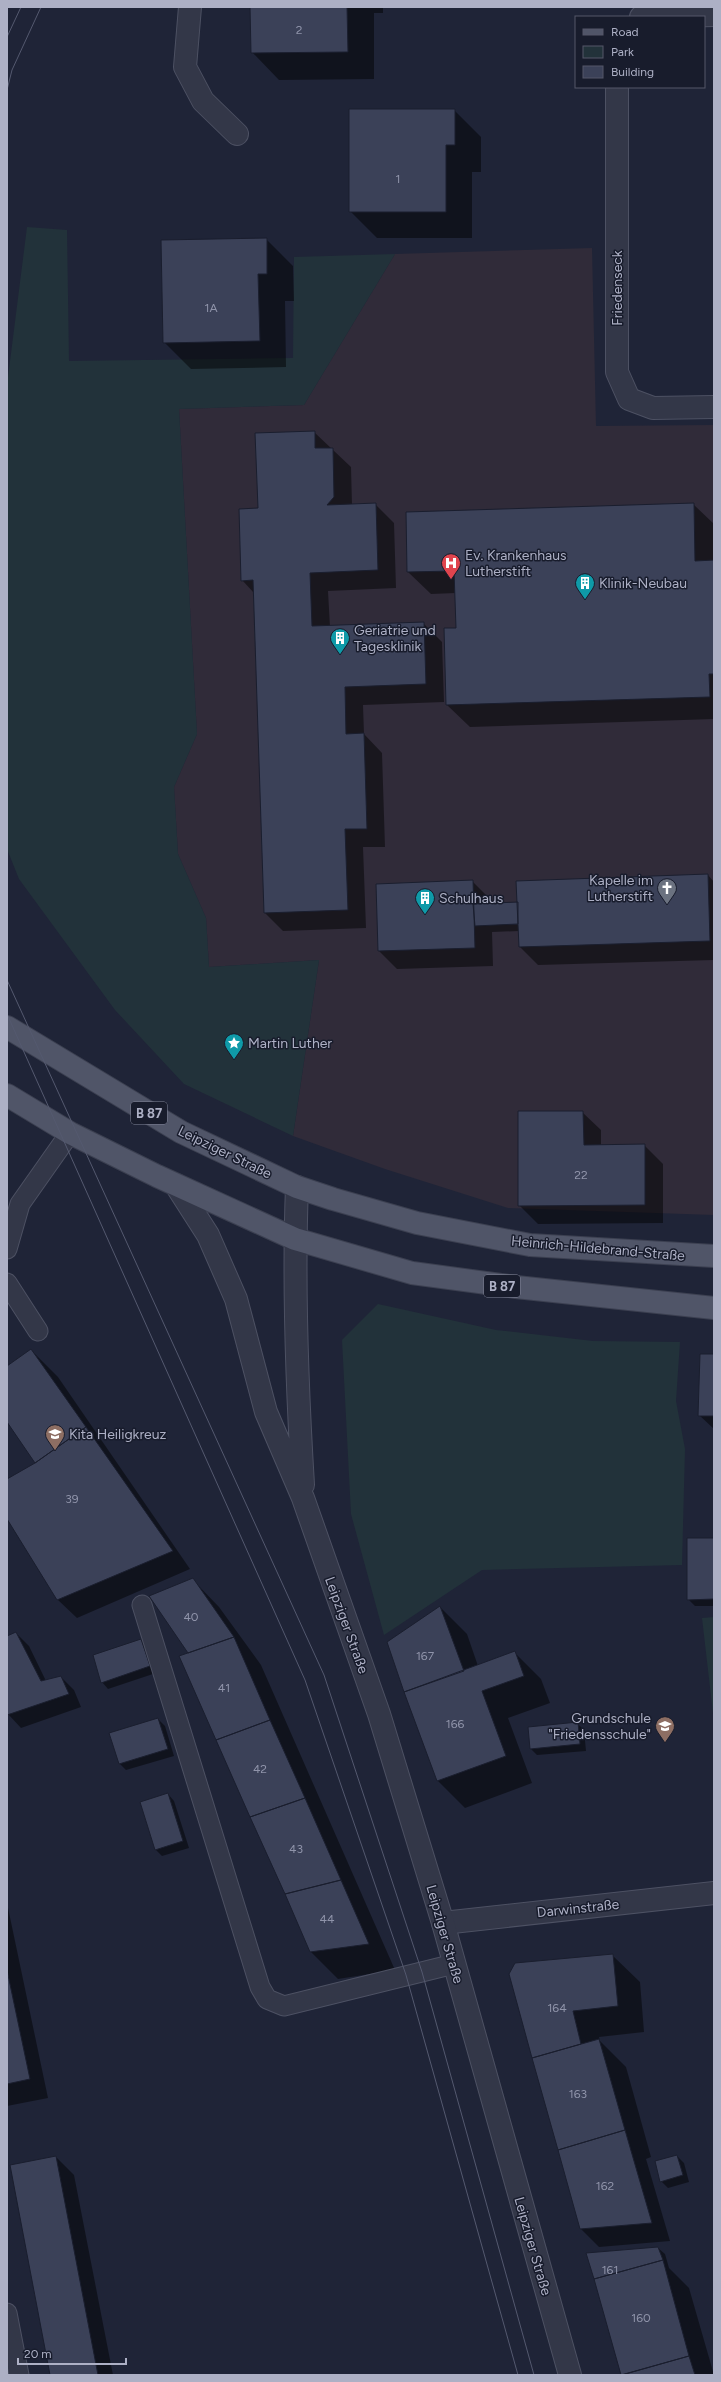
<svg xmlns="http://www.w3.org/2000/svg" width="721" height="2382" viewBox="0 0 721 2382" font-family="Figtree,sans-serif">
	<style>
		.medical { fill: #302b39 }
		.green { fill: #22323a }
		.shadow { fill: #0007 }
		.building { fill: #3b4158; stroke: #1a1e2e }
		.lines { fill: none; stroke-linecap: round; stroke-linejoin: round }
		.service-casing { stroke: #4d5163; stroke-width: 21 }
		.minor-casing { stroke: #4d5163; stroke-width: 24 }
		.tertiary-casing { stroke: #4d5163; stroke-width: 24 }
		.primary-casing { stroke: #3c4051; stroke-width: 24 }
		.service { stroke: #333748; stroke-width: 19 }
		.minor { stroke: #333748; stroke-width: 22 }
		.tertiary { stroke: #333748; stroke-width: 22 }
		.primary { stroke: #505568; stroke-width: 22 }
		.tram { stroke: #54596f; stroke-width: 1 }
		.labels { text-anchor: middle; stroke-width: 3; stroke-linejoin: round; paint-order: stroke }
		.number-label { font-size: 12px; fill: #9094aa }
		.shield { fill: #181c2c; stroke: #808497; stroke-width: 1 }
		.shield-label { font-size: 13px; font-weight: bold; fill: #adb0c5 }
		.street-label { font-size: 14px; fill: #adb0c5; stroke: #181c2c }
		.poi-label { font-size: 14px; fill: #adb0c5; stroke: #181c2c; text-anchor: start }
	</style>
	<rect width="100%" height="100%" fill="#1f2437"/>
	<!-- medical -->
	<path class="medical" d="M 592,248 L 596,426 L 714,425 L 714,1215 L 508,1208 L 385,1169 L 293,1136 L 319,960 L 209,967 L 206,918 L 178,854 L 174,787 L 197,734 L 179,409 L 304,405 L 395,254 Z"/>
	<!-- green -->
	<path class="green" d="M 27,227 L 67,230 L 69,361 L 293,358 L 294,257 L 395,254 L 304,405 L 179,409 L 197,734 L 174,787 L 178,854 L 206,918 L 209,967 L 319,960 L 293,1136 L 184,1084 L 115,1010 L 19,879 L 7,849 L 7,385 Z
		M 378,1304 L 496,1330 L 593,1341 L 680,1342 L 676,1401 L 685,1449 L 682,1565 L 482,1570 L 384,1635 L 351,1514 L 342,1340 Z
		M 714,1617 L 714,1722 L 702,1618 Z"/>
	<!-- shadow -->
	<path class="shadow" d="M 251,7 L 383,7 L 383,13 L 374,13 L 374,79 L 279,80 L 252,52 Z
		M 454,110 L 481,137 L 481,172 L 472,172 L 472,238 L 377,238 L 350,211 Z
		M 266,239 L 293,266 L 294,301 L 285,301 L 286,367 L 191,369 L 164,342 Z
		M 314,432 L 351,467 L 352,505 L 375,504 L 394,523 L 396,588 L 328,591 L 330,627 L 423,623 L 442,642 L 444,702 L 363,705 L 364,734 L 382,753 L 385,847 L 363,847 L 366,928 L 283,931 L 265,913 L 254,593 L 242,580 L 259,509 Z
		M 693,504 L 714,524 L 714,719 L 470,727 L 447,705 L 457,629 L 456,593 L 431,594 L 408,572 Z
		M 708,875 L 714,882 L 714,960 L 538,965 L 520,947 L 519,931 L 492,932 L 493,966 L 397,969 L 379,951 L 472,881 L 491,900 L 491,904 L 518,903 Z
		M 582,1112 L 601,1130 L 601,1146 L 644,1145 L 663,1164 L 663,1223 L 538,1224 L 519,1205 Z
		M 31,1350 L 58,1377 L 190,1569 L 77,1618 L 58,1600 L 7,1517 L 7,1480 L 37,1463 L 7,1421 L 7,1367 Z
		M 714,1355 L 714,1429 L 699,1415 Z
		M 714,1539 L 714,1606 L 695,1606 L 688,1599 Z
		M 192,1579 L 219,1607 L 261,1665 L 395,1970 L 338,1979 L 311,1952 L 189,1654 Z
		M 440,1607 L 467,1634 L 478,1666 L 514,1652 L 541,1679 L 550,1703 L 508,1718 L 532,1783 L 465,1808 L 438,1781 L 388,1642 Z
		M 16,1633 L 29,1646 L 46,1681 L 61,1677 L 74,1690 L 81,1707 L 21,1728 L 8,1714 L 7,1637 Z
		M 141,1640 L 147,1647 L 156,1673 L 108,1689 L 102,1682 Z
		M 158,1719 L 165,1726 L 174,1756 L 126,1770 L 120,1764 Z
		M 577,1723 L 584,1730 L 586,1751 L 537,1755 L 531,1749 Z
		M 168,1794 L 174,1801 L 189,1848 L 162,1856 L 156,1850 Z
		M 7,1903 L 48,2098 L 7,2106 Z
		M 612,1955 L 640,1982 L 644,2032 L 599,2037 L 600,2041 L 626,2067 L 651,2157 L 646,2159 L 670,2241 L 599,2247 L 581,2229 L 510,1974 Z
		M 677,2156 L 684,2163 L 689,2182 L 668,2188 L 661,2181 Z
		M 56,2157 L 74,2175 L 113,2375 L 51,2375 Z
		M 658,2248 L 665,2254 L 669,2268 L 689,2288 L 714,2375 L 621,2375 L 588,2254 Z"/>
	<!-- building -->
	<path class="building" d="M 250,7 L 347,7 L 348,52 L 251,53 Z
		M 349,109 L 455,109 L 455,145 L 446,145 L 446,212 L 349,212 Z
		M 267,238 L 267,274 L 258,274 L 260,341 L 163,343 L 161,240 Z
		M 315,431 L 315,448 L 333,448 L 334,497 L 327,505 L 376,503 L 378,570 L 310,573 L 312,626 L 424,622 L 426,684 L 345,687 L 346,734 L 364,733 L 367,829 L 345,829 L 348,910 L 264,913 L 253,580 L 241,581 L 239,509 L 258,508 L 255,433 Z
		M 694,503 L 695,561 L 714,560 L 714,674 L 709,674 L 710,697 L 446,705 L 444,628 L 456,628 L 454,571 L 407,572 L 406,512 Z
		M 708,874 L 710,941 L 519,947 L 516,881 Z
		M 473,880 L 475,948 L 378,951 L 376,884 Z
		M 518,902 L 518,924 L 475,926 L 473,904 Z
		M 518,1111 L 583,1111 L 584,1145 L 645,1144 L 645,1205 L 518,1206 Z
		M 31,1349 L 86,1427 L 35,1463 L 7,1422 L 7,1366 Z
		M 700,1354 L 714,1354 L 714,1416 L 698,1416 Z
		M 86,1427 L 173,1551 L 57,1600 L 7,1519 L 7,1479 L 35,1463 Z
		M 687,1538 L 714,1538 L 714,1599 L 687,1600 Z
		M 193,1578 L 234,1637 L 188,1653 L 149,1596 Z
		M 440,1606 L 464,1671 L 404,1692 L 387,1642 Z
		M 16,1632 L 41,1681 L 61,1676 L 69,1694 L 7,1715 L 7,1636 Z
		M 234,1637 L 270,1720 L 216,1740 L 179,1656 Z
		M 141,1639 L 150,1666 L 101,1683 L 93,1655 Z
		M 515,1651 L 524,1676 L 482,1691 L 506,1756 L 437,1781 L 404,1692 Z
		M 158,1718 L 168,1749 L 119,1764 L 109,1733 Z
		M 270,1720 L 305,1798 L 250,1817 L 216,1740 Z
		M 578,1722 L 580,1744 L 530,1749 L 528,1727 Z
		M 168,1793 L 183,1841 L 155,1850 L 140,1802 Z
		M 305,1798 L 341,1880 L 285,1894 L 250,1817 Z
		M 341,1880 L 369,1944 L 310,1952 L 285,1894 Z
		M 613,1954 L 618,2006 L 573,2011 L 581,2044 L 532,2058 L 509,1974 L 515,1963 Z
		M 7,1970 L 30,2079 L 7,2084 Z
		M 599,2039 L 625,2130 L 558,2150 L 532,2058 Z
		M 625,2130 L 652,2223 L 580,2229 L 558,2150 Z
		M 677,2155 L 683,2175 L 660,2182 L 655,2161 Z
		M 56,2156 L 98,2375 L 50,2375 L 10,2165 Z
		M 658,2247 L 663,2260 L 594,2279 L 586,2253 Z
		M 663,2260 L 689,2356 L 621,2375 L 594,2279 Z
		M 689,2356 L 695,2375 L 622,2375 Z"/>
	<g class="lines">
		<defs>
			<path id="service" d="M 7,1249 L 20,1204 L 70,1133
				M 7,1283 L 38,1331
				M 142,1605 L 260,1987 L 267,1999 L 284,2006 L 454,1964
				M 7,2313 L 19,2375"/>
			<path id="minor" d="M 190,7 L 185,67 L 203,101 L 237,134
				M 641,17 L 714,15
				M 617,87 L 617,372 L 629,399 L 653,408 L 714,407
				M 443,1923 L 714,1893"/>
			<path id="tertiary" d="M 176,1185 L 208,1235 L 236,1299 L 266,1412 L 303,1498 L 379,1714 L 443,1923 L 570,2375
				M 297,1187 C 293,1286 297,1386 303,1485"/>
			<path id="primary" d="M 7,1027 L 181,1132 L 297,1187 L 333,1199 L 417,1223 L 530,1245 L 714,1256
				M 7,1095 L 70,1133 L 157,1176 L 295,1239 L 412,1273 L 516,1287 L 714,1308"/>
		</defs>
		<!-- service casing -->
		<use href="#service" class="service-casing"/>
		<!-- minor casing -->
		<use href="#minor" class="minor-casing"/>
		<!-- tertiary casing -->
		<use href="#tertiary" class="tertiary-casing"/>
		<!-- primary casing -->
		<use href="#primary" class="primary-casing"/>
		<!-- service -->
		<use href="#service" class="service"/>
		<!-- minor -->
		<use href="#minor" class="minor"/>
		<!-- tertiary -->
		<use href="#tertiary" class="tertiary"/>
		<!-- primary -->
		<use href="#primary" class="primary"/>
		<!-- tram -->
		<path class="tram" d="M 7,37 L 21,7
			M 7,90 L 12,70 L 41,7
			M 7,980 L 324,1675 L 422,1972 L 534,2375
			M 7,1014 L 305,1680 L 406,1975 L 518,2375"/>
	</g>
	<!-- icons -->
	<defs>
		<symbol id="hospital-pin" viewBox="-11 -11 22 30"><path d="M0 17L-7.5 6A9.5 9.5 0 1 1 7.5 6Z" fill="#e0444e" stroke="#181c2c"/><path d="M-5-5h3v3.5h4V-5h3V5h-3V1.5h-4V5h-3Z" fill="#fff"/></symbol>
		<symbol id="building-pin" viewBox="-11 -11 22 30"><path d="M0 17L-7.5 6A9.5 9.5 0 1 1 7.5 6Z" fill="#0f9aa8" stroke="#181c2c"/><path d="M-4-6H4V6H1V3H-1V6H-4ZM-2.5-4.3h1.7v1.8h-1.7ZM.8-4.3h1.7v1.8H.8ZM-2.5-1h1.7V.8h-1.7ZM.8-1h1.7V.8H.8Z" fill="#fff"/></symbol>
		<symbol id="church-pin" viewBox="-11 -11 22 30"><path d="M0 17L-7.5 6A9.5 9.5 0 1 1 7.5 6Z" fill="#6b7280" stroke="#181c2c"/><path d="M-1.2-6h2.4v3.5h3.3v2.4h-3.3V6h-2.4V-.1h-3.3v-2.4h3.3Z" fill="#fff"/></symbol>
		<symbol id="sight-pin" viewBox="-11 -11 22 30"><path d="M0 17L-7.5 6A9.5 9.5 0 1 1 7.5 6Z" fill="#0f9aa8" stroke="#181c2c"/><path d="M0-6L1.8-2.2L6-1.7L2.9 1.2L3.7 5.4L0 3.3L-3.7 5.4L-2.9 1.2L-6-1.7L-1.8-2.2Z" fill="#fff"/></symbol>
		<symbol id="school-pin" viewBox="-11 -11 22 30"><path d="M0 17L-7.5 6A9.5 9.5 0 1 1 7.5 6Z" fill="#8d6e63" stroke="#181c2c"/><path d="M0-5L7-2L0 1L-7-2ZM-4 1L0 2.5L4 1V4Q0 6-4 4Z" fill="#fff"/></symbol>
	</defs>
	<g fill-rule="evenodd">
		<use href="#hospital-pin" x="440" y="552" width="22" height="30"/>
		<use href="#building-pin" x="574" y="572" width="22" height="30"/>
		<use href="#building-pin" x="329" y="627" width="22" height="30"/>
		<use href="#church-pin" x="656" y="877" width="22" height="30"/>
		<use href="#building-pin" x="414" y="887" width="22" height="30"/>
		<use href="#sight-pin" x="223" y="1032" width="22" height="30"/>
		<use href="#school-pin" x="44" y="1423" width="22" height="30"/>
		<use href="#school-pin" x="654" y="1715" width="22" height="30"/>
	</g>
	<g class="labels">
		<!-- number labels -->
		<g class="number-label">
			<text x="299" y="34">2</text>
			<text x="398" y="183">1</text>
			<text x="211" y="312">1A</text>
			<text x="581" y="1179">22</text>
			<text x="72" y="1503">39</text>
			<text x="191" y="1621">40</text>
			<text x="425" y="1660">167</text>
			<text x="224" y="1692">41</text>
			<text x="455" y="1728">166</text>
			<text x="260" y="1773">42</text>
			<text x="296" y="1853">43</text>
			<text x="327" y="1923">44</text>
			<text x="557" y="2012">164</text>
			<text x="578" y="2098">163</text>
			<text x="605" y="2190">162</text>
			<text x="610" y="2274">161</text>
			<text x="641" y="2322">160</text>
		</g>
		<!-- shield labels -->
		<g class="shield">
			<rect x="131" y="1102" width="36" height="22" rx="3"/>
			<rect x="484" y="1275" width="36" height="22" rx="3"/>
		</g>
		<g class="shield-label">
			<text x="149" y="1118">B 87</text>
			<text x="502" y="1291">B 87</text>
		</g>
		<!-- street labels -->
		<g class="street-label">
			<text transform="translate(617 288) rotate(-90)" y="5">Friedenseck</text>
			<text transform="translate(225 1152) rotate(26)" y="5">Leipziger Straße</text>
			<text transform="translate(598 1248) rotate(5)" y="5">Heinrich-Hildebrand-Straße</text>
			<text transform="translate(347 1625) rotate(70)" y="5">Leipziger Straße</text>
			<text transform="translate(578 1908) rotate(-6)" y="5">Darwinstraße</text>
			<text transform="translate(445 1934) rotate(74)" y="5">Leipziger Straße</text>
			<text transform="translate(533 2246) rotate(74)" y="5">Leipziger Straße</text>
		</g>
		<!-- poi labels -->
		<g class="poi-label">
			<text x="465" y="560">Ev. Krankenhaus<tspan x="465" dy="16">Lutherstift</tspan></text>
			<text x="599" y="588">Klinik-Neubau</text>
			<text x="354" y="635">Geriatrie und<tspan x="354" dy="16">Tagesklinik</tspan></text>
			<text x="653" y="885" text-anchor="end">Kapelle im<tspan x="653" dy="16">Lutherstift</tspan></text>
			<text x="439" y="903">Schulhaus</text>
			<text x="248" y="1048">Martin Luther</text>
			<text x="69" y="1439">Kita Heiligkreuz</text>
			<text x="651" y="1723" text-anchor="end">Grundschule<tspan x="651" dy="16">"Friedensschule"</tspan></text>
		</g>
	</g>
	<!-- border -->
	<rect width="721" height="2382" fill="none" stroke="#adb0c5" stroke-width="16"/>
	<!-- legend -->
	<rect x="575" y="16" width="130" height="72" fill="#181c2c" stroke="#545769"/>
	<rect x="583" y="29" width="20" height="6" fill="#505568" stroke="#545769"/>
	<text x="611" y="36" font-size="12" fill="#adb0c5">Road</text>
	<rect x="583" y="46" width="20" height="12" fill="#22323a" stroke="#545769"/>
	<text x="611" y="56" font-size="12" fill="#adb0c5">Park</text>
	<rect x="583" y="66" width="20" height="12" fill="#3b4158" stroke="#545769"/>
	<text x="611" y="76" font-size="12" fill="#adb0c5">Building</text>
	<!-- scale -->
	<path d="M18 2358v6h108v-6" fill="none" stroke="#adb0c5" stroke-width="2"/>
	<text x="24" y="2358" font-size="12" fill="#adb0c5" stroke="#181c2c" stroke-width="3" paint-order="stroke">20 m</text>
</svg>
